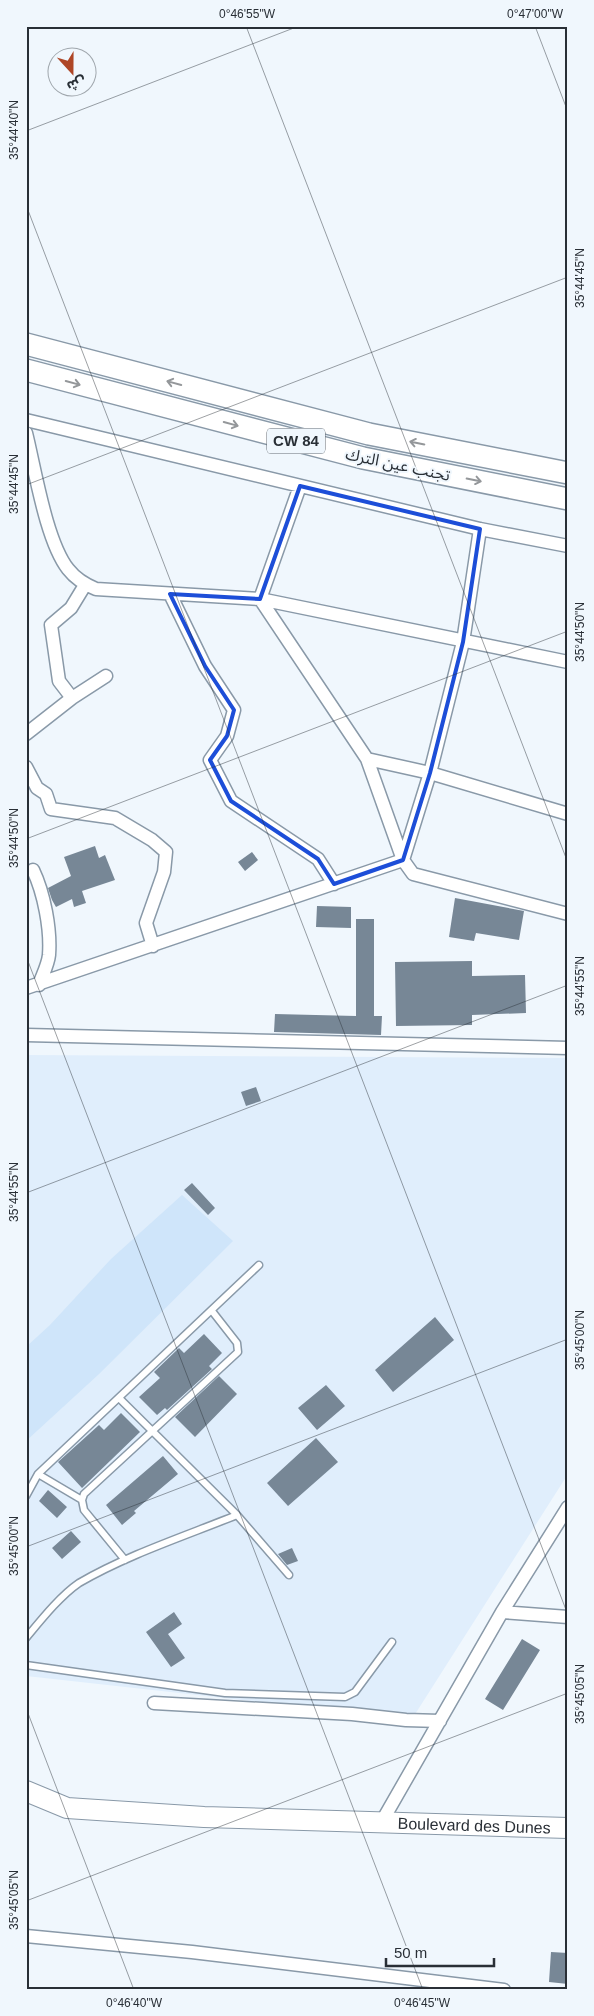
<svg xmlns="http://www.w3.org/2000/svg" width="594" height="2016" viewBox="0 0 594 2016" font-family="Helvetica,'Noto Sans Arabic',sans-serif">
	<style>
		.built { fill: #e0eefc }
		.green { fill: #cfe5fa }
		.building { fill: #778796 }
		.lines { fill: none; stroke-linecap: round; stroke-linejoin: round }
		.service-casing { stroke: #8999a8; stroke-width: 9 }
		.minor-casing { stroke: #8999a8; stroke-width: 15 }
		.primary-casing { stroke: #8999a8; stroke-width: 22 }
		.trunk-casing { stroke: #8999a8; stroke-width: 24 }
		.service { stroke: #fff; stroke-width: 6 }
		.minor { stroke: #fff; stroke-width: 12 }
		.primary { stroke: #fff; stroke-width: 20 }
		.trunk { stroke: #fff; stroke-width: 21 }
		.oneway { stroke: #94979a }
		.marked { fill: none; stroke: #1d4ed8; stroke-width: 4; stroke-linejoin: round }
		.ticks { fill: none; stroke: #292f36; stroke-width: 1; stroke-opacity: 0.45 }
		.labels { text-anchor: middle; stroke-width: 4; stroke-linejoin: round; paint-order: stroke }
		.shield { fill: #f0f7fd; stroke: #656b72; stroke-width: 1 }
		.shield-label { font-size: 15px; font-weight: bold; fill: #292f36 }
		.street-label { font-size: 16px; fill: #292f36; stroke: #f0f7fd }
		.neatline { fill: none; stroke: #292f36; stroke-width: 2 }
		.ticks-label { font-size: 12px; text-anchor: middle; fill: #292f36 }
	</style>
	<rect width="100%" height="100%" fill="#f0f7fd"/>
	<!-- built -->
	<path class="built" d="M 26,1055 L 568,1058 L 568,1474 L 412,1719 L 26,1676 Z"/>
	<!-- green -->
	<path class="green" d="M 182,1195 L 233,1241 L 99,1374 L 26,1441 L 26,1347 L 50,1325 L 111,1259 Z"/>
	<!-- building -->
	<path class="building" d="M 95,846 L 99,858 L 105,855 L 115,880 L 82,891 L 86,903 L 74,907 L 72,899 L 56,907 L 52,900 L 48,888 L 71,876 L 64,857 Z
		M 252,852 L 258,860 L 245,871 L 238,862 Z
		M 455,898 L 524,911 L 519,940 L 476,933 L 474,941 L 449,937 Z
		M 317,906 L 351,907 L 351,928 L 316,927 Z
		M 356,919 L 374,919 L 374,1016 L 382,1016 L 381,1035 L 274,1032 L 275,1014 L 356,1016 Z
		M 472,961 L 472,976 L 525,975 L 526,1013 L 472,1015 L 472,1025 L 396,1026 L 395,962 Z
		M 256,1087 L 261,1101 L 246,1106 L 241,1092 Z
		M 192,1183 L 215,1208 L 208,1215 L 184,1190 Z
		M 435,1317 L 454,1340 L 393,1392 L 375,1370 Z
		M 204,1334 L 222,1353 L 209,1366 L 212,1369 L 167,1410 L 165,1408 L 157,1415 L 139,1397 L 160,1378 L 154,1372 L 179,1348 L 184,1353 Z
		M 219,1376 L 237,1394 L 195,1437 L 175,1417 Z
		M 326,1385 L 345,1406 L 317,1430 L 298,1408 Z
		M 121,1413 L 140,1432 L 82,1488 L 58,1462 L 99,1425 L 104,1430 Z
		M 316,1438 L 338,1462 L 288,1506 L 267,1483 Z
		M 163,1456 L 178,1474 L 134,1511 L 136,1513 L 122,1525 L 106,1505 Z
		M 48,1490 L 67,1507 L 57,1518 L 39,1501 Z
		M 71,1531 L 81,1542 L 62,1559 L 52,1548 Z
		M 292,1548 L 298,1561 L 287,1565 L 278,1554 Z
		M 174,1612 L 182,1624 L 168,1634 L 185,1658 L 171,1667 L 146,1632 Z
		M 522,1639 L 540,1650 L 503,1710 L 485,1699 Z
		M 551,1952 L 568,1953 L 568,1984 L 549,1982 Z"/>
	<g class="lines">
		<defs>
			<path id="service" d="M 119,1398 L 237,1515 L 289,1575
				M 38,1474 L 82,1500
				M 26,1496 L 38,1474 L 259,1265
				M 125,1560 L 84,1510 L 82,1500 L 84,1494 L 238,1352 L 237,1343 L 212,1311
				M 26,1638 C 41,1620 60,1596 79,1583 C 127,1555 185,1536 237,1515
				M 26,1665 L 225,1693 L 345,1697 L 355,1692 L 392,1642"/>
			<path id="minor" d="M 26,420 L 480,529 L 568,546
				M 26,433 C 35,469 46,541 68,569 C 75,578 86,585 96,589 L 260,599 L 568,662
				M 300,486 L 260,599 L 367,759 L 403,860 L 413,874 L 568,914
				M 170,594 L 205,666 L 234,710 L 227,736 L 210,760 L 231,801 L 318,859 L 334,884
				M 72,698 L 59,681 L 51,625 L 71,608 L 85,585
				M 26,734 L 72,698 L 106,676
				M 367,759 L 430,773 L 568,814
				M 26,767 L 37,788 L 46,794 L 51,809 L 115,818 L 152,840 L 166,852 L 164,872 L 146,923 L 153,946
				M 403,860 L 430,773 L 463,642 L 480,529
				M 33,870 C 44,893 51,929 49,955 C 48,965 42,976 39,985
				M 26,988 L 403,860
				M 26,1035 L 568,1048
				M 502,1612 L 568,1617
				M 154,1703 L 352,1714 L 406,1720 L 440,1721
				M 381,1823 L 502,1612 L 568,1507
				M 26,1936 L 192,1952 L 504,1990"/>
			<g id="primary">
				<path id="s1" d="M 26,1791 L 67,1808 L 204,1817 L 568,1828"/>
			</g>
			<path id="trunk" d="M 26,344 L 369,434 L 568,473
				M 26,370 L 363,458 L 568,499"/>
		</defs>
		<!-- service casing -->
		<use href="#service" class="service-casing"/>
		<!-- minor casing -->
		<use href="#minor" class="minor-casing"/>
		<!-- primary casing -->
		<use href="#primary" class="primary-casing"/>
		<!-- trunk casing -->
		<use href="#trunk" class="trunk-casing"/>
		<!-- service -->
		<use href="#service" class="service"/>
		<!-- minor -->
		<use href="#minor" class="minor"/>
		<!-- primary -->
		<use href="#primary" class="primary"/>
		<!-- trunk -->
		<use href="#trunk" class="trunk"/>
	</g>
	<!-- one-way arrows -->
	<defs><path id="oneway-shaft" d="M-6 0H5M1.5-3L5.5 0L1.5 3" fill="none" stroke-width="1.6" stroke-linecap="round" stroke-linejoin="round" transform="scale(1.25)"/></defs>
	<g class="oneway">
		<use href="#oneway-shaft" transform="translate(73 383) rotate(15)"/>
		<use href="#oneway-shaft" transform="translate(174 383) rotate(-165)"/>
		<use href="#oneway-shaft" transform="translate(231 424) rotate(15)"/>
		<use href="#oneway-shaft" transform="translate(417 443) rotate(-169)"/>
		<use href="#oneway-shaft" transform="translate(474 480) rotate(11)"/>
	</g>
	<!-- marked area -->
	<path class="marked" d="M 300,486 L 480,529 L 463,642 L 430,773 L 403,860 L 334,884 L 318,859 L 231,801 L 210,760 L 227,736 L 234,710 L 205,666 L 170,594 L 260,599 Z"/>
	<!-- ticks -->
	<path class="ticks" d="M 246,26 L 568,863M 535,26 L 568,112M 26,131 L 299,26M 26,205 L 568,1615M 26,485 L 568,277M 26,839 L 568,631M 26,956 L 423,1990M 26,1193 L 568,985M 26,1547 L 568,1339M 26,1708 L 134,1990M 26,1901 L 568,1693"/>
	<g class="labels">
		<!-- shield labels -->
		<rect class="shield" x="267" y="428.5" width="58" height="25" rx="4"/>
		<g class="shield-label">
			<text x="296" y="446">CW 84</text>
		</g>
		<!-- street labels -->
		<g class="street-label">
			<text transform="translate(398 464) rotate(12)" y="6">تجنب عين الترك</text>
			<text dy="6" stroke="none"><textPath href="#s1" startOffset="452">Boulevard des Dunes</textPath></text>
		</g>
	</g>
	<!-- border -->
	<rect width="594" height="2016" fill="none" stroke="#f0f7fd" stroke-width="55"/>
	<!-- north arrow -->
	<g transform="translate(72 72) rotate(159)"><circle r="24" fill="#f0f7fd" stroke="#a0a7ad"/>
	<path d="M0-4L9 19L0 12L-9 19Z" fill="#ae4626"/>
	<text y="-8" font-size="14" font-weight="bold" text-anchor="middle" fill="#292f36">ش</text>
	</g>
	<!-- scale -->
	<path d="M386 1958v8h108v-8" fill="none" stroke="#292f36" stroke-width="2.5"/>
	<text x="394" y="1958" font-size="15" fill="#292f36" stroke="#f0f7fd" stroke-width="4" paint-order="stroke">50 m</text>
	<rect x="28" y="28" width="538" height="1960" class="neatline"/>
	<g class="ticks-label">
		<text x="247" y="18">0°46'55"W</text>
		<text x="535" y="18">0°47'00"W</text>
		<text transform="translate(14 130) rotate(-90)" y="4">35°44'40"N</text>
		<text transform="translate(580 278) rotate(-90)" y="4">35°44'45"N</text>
		<text transform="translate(14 484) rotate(-90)" y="4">35°44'45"N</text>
		<text transform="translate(580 632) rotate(-90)" y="4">35°44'50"N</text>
		<text transform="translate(14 838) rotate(-90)" y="4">35°44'50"N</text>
		<text transform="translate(580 986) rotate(-90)" y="4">35°44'55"N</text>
		<text transform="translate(14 1192) rotate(-90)" y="4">35°44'55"N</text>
		<text transform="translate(580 1340) rotate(-90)" y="4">35°45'00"N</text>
		<text transform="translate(14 1546) rotate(-90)" y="4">35°45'00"N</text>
		<text transform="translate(580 1694) rotate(-90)" y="4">35°45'05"N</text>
		<text transform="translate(14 1900) rotate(-90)" y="4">35°45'05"N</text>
		<text x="134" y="2007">0°46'40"W</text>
		<text x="422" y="2007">0°46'45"W</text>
	</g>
</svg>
